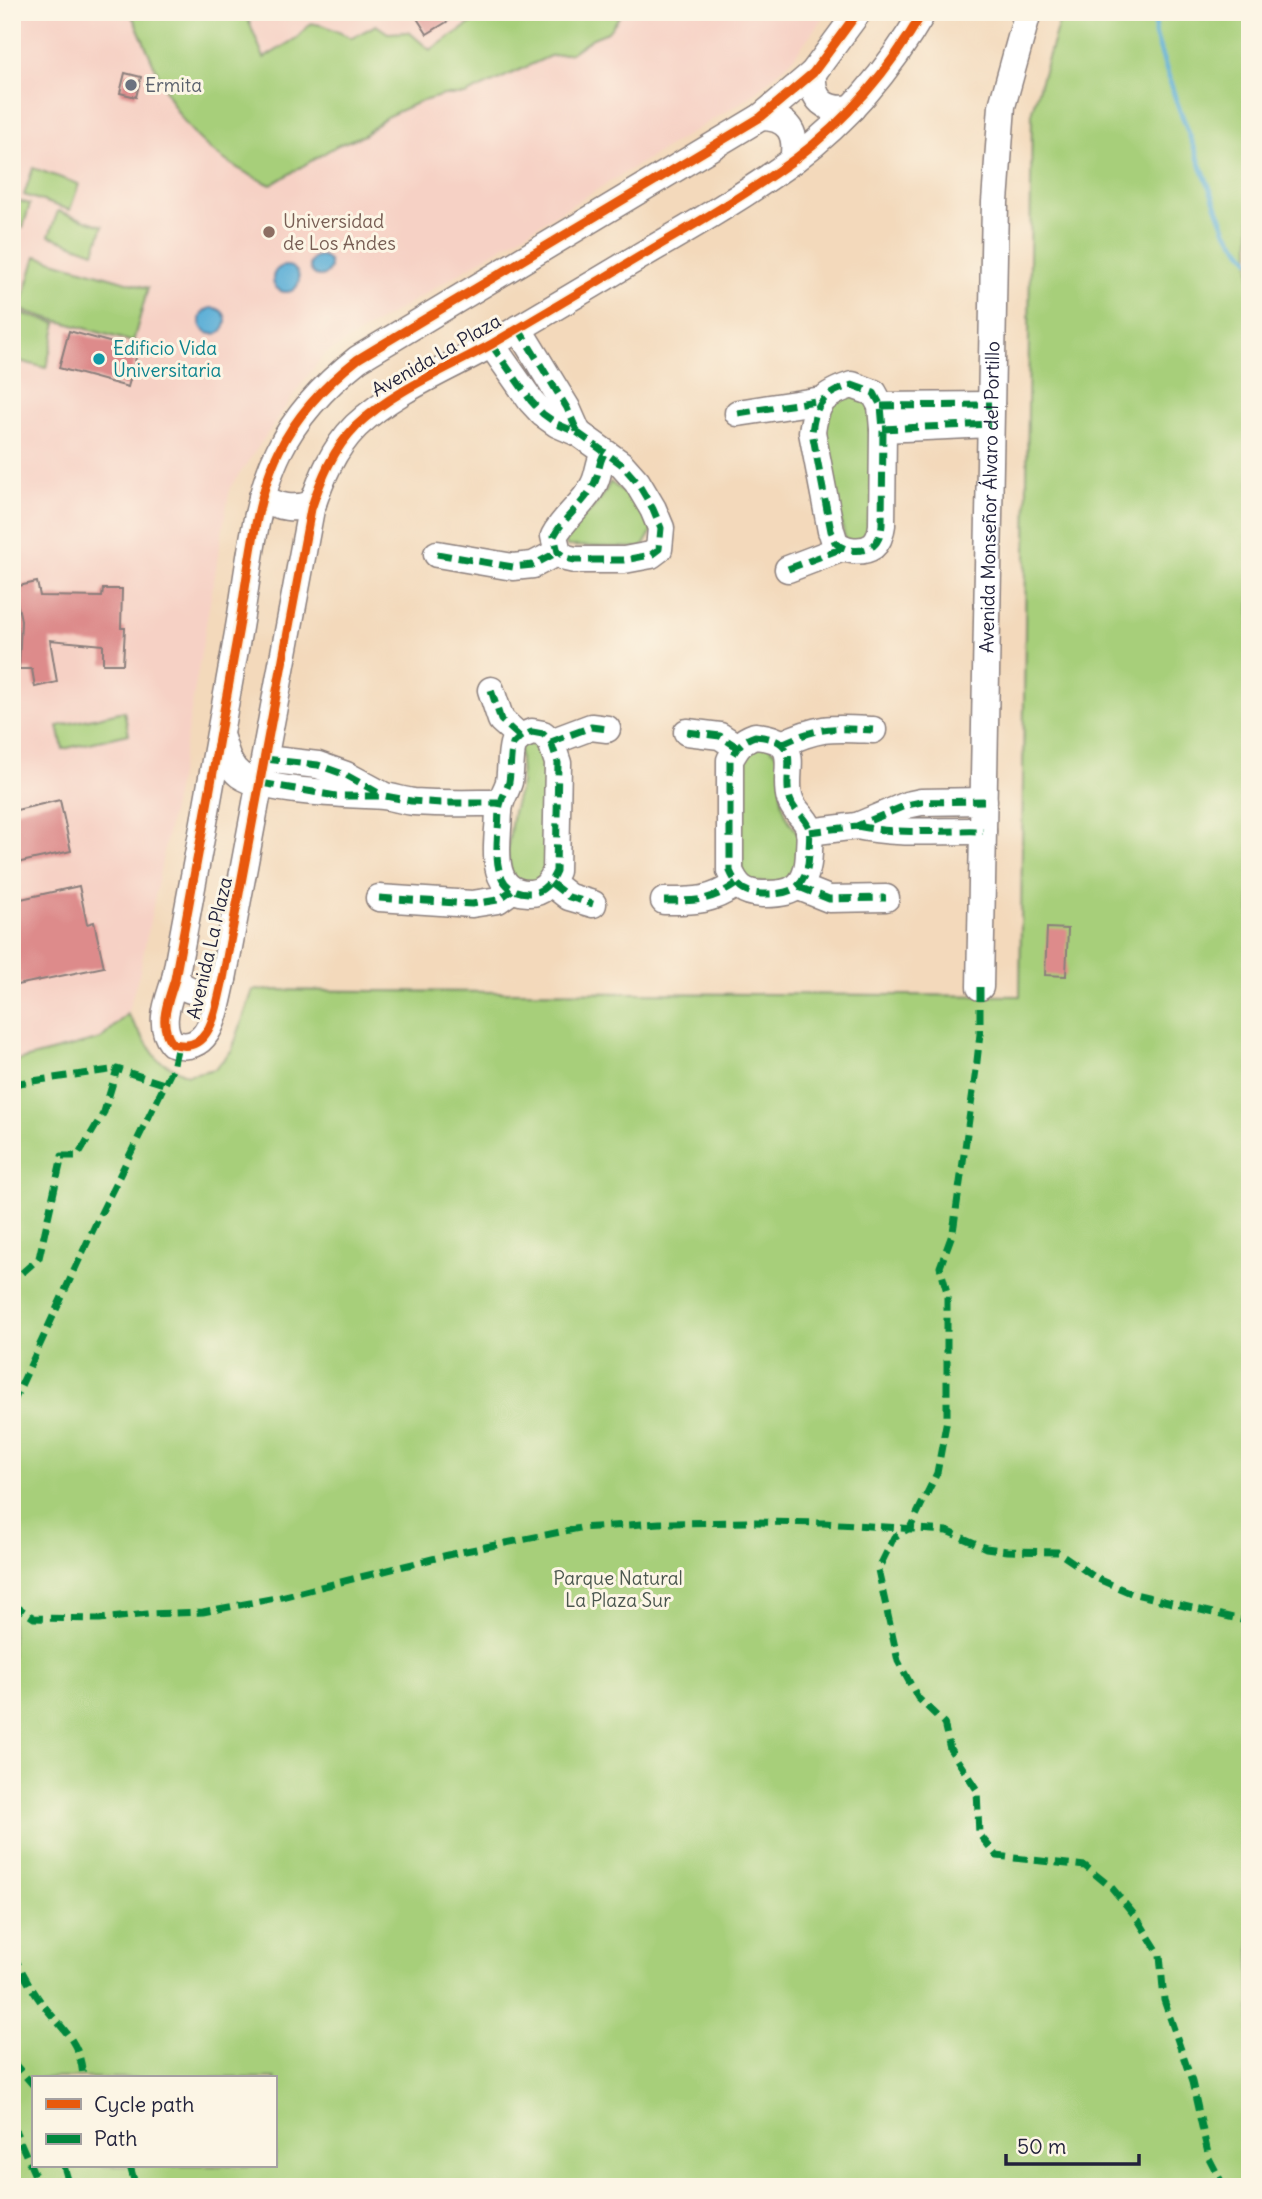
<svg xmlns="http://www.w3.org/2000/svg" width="1262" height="2199" viewBox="0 0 1262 2199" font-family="Delius,sans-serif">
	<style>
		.built { fill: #f6d1c5 }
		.green { fill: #a7cf7a; stroke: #64785a; stroke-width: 2; fill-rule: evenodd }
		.water { fill: #5bafd7; stroke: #3e6889; stroke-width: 2 }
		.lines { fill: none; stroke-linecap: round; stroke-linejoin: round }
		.stream { stroke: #5bafd7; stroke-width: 5 }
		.building { fill: #dd8b8b }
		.minor-casing { stroke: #8a7e7b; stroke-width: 29 }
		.minor { stroke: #fff; stroke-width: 26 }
		.quiet { stroke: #00873e; stroke-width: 7; stroke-dasharray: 14 7; stroke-linecap: butt }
		.cycleway-casing { stroke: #fcf5e5; stroke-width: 13 }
		.cycleway { stroke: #e8590c; stroke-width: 9 }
		.worship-dot { fill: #6b7280; stroke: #fcf5e5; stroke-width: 2.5 }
		.education-dot { fill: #8d6e63; stroke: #fcf5e5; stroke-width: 2.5 }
		.culture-dot { fill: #0f9aa8; stroke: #fcf5e5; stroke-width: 2.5 }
		.labels { text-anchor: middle; stroke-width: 6; stroke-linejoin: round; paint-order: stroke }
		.worship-label { font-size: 19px; fill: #5b616d; stroke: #fcf5e5; text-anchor: start }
		.education-label { font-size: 19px; fill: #785e54; stroke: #fcf5e5; text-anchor: start }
		.culture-label { font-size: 19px; fill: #0d838f; stroke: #fcf5e5; text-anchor: start }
		.street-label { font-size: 19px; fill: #22223b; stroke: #fcf5e5 }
		.park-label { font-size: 19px; fill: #4a564e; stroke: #fcf5e5 }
	</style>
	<rect width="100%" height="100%" fill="#fcf5e5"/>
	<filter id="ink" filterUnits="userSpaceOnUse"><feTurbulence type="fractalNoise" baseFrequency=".0143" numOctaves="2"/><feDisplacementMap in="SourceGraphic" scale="14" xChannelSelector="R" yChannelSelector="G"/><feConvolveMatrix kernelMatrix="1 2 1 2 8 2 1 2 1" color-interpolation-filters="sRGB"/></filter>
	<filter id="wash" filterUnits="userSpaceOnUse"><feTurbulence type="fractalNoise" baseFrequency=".00686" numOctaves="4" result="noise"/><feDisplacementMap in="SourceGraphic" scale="28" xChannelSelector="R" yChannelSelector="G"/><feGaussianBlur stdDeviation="1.57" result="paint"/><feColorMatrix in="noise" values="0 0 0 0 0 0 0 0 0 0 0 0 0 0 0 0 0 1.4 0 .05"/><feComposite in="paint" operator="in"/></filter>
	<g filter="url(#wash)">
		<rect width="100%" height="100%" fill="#f3d9bb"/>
		<!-- built -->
		<path class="built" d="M 12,12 L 827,12 L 791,61 L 750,97 L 324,355 L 303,382 L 230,488 L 185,745 L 140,971 L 127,1014 L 101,1039 L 12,1062 Z"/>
		<!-- green -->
		<path class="green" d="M 130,12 L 245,12 L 264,58 L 298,37 L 311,23 L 325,26 L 352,38 L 376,25 L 388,33 L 409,32 L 430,50 L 488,12 L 623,12 L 608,32 L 593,38 L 571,53 L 550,56 L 465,95 L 444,95 L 419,102 L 386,117 L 364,135 L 338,145 L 271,185 C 243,173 209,153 190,129 C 162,96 150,50 130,12 Z
			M 1062,12 L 1250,12 L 1250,2187 L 12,2187 L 12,1062 L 101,1039 L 127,1014 L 158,1060 L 187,1075 L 215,1069 L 232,1050 L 253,990 L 1020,996 L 1032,110 ZM 33,2078 L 275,2078 L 275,2166 L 33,2166 Z
			M 33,168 L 79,184 L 70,210 L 24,195 Z
			M 12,199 L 30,204 L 23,228 L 12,224 Z
			M 58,211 L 103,226 L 94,252 L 49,236 Z
			M 36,256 L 148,288 L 133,342 L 20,310 Z
			M 12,311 L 57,323 L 46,368 L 12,359 Z
			M 862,394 L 873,410 L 875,524 L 867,542 L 846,545 L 820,421 L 831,401 Z
			M 610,482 C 631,497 643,506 652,531 L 642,548 L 567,546 L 562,535 C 582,518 600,506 610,482 Z
			M 124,711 L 129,734 L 63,749 L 58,726 Z
			M 536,742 L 550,761 L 548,876 L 530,886 L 513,880 L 507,853 L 513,812 L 521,783 L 519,745 Z
			M 768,745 L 781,759 C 781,791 777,812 801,836 L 800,860 L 789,883 L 743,882 L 734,771 L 747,748 Z"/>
		<!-- water -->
		<path class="water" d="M310 266a10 10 0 1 1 20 0a10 10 0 1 1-20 0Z
			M273 279a13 13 0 1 1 26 0a13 13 0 1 1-26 0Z
			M200 321a13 13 0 1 1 26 0a13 13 0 1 1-26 0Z"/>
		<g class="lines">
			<!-- stream -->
			<path class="stream" d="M 1156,12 L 1155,34 L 1176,100 L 1226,231 L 1250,260"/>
		</g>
		<g id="blocks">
			<!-- building -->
			<path class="building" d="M 413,12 L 463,12 L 427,34 Z
				M 125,73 L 141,77 L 136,97 L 120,93 Z
				M 69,331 L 138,350 L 128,387 L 59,368 Z
				M 37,582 L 40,596 L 102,597 L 103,589 L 122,589 L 121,628 L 125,628 L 123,664 L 103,664 L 103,645 L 50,640 L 57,682 L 35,687 L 32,669 L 19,669 L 21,620 L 14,587 Z
				M 60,800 L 71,851 L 12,864 L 12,811 Z
				M 79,886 L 87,924 L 94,922 L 104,967 L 12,986 L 12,901 Z
				M 1047,928 L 1068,929 L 1066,976 L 1045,975 Z"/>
		</g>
	</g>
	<g filter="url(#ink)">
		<use href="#blocks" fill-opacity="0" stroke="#8a7e7b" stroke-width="2"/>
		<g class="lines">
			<defs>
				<g id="minor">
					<path d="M 858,12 L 813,73 L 761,117 L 358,359 C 325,385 297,414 279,451 C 254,501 248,577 238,633 C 217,748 197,864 175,979 C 169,1000 157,1024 172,1043 C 212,1057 216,1006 223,979 L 311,509 C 321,479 333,449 356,426 C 394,390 447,369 492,344 C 542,315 592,285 642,255 C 694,225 747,194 795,159 C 848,119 890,69 923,12"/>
					<path d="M 813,73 C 811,100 825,112 852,108"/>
					<path d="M 761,117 C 789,117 798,134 793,160"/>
					<path d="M 518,328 L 567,408 L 578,433"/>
					<path d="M 491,344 L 531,401 L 543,414 L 557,424 L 578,433 L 621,464 L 637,482 L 653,509 L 661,528 L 659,549 L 651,555 L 624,560 L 575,560 L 566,558 L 558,552 L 554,536 C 564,517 583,505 593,486 C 599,476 598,464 604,454"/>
					<path d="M 852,385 L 874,393 L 881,406 L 883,429 L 882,525 C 881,533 879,541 873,546 C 863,553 843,552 835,542 C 833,538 833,534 831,531 L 812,432 C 816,402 823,394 852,385 Z"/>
					<path d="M 881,406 L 991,405"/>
					<path d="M 738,413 L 822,400"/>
					<path d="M 883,429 L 990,424"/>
					<path d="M 262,497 C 279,508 294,510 313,504"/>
					<path d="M 437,554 L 513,567 L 533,565 L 558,552"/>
					<path d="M 788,569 L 843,548"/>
					<path d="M 491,690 L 501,720 L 520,737"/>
					<path d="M 532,732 L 543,734 L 551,742 L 558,763 L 556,871 C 551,883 542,894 528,893 C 493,892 496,855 498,829 C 499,821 498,810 501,802 C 503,795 507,789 509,782 C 511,769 510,756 513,744 L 520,737 Z"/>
					<path d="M 687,732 L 720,736 L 737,747"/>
					<path d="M 755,736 C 807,740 781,771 790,799 C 794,812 804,816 808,826 C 811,833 809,844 809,852 C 808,887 794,895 762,894 C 744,893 737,887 730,871 L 730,760 C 737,747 741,741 755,736 Z"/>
					<path d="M 221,738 C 226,752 228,766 240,775 C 265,793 350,794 383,796 C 393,797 404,801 414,802 C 443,804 472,803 500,803"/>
					<path d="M 551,742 L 591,727 L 607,729"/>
					<path d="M 782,744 C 820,726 832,728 873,730"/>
					<path d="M 265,759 L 318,765 L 346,775 L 381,794"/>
					<path d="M 857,826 C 899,835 941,830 983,831"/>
					<path d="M 809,832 L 857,826 L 907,805 L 921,802 L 984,801"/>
					<path d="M 551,883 L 569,897 L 593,904"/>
					<path d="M 799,887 L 829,899 L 886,898"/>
					<path d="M 379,898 L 472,904 L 498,900 L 512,890"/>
					<path d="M 664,901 C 694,901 710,902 736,884"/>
					<path d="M 175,979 C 189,995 209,996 223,979"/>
					<path id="s1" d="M 980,987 L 995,202 L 1002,106 L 1028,12"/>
				</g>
			</defs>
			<!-- minor casing -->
			<use href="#minor" class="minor-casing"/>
			<!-- minor -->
			<use href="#minor" class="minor"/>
			<!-- quiet -->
			<path class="quiet" d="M 518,328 L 567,408 L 578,433
				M 491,344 L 531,401 L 543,414 L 557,424 L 578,433 L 621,464 L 637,482 L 653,509 L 661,528 L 659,549 L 651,555 L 624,560 L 575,560 L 566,558 L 558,552 L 554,536 C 564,517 583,505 593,486 C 599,476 598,464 604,454
				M 852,385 L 874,393 L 881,406 L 883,429 L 882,525 C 881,533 879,541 873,546 C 863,553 843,552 835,542 C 833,538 833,534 831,531 L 812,432 C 816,402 823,394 852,385 Z
				M 881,406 L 991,405
				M 738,413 L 822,400
				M 883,429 L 990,424
				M 437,554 L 513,567 L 533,565 L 558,552
				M 788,569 L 843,548
				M 491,690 L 501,720 L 520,737
				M 532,732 L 543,734 L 551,742 L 558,763 L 556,871 C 551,883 542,894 528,893 C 493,892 496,855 498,829 C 499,821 498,810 501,802 C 503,795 507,789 509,782 C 511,769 510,756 513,744 L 520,737 Z
				M 687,732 L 720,736 L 737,747
				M 755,736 C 807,740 781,771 790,799 C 794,812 804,816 808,826 C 811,833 809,844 809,852 C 808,887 794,895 762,894 C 744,893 737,887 730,871 L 730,760 C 737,747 741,741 755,736 Z
				M 551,742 L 591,727 L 607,729
				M 782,744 C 820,726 832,728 873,730
				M 265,759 L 318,765 L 346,775 L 382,795
				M 261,783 L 336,796 L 385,796 L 411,801 L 441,803 L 500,803
				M 857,826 C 899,835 941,830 983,831
				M 809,832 L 857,826 L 907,805 L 921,802 L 984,801
				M 551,883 L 569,897 L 593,904
				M 799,887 L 829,899 L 886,898
				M 379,898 L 472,904 L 498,900 L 512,890
				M 664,901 C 694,901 710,902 736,884
				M 980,987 L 980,1034 L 976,1070 L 953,1232 L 940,1267 L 947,1292 L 947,1419 L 937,1473 L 910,1528 L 894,1537 L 878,1570 L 898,1661 L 918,1698 L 944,1723 L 950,1749 L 977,1790 L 979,1834 L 997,1856 L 1085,1866 L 1112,1888 L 1137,1918 L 1160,1955 L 1164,2000 L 1192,2082 L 1209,2158 L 1224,2187
				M 12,1084 L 117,1069
				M 12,1290 L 14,1280 L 39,1258 L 62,1156 L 78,1156 L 104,1112 L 117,1069 L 164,1084
				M 12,1405 L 98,1219 L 173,1068 L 178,1045
				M 12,1604 L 34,1618 L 100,1619 L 148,1614 L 203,1612 L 281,1597 L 456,1553 L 580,1528 L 660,1523 L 754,1522 L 824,1523 L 947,1531 L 986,1548 L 1008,1551 L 1058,1552 L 1096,1578 L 1131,1593 L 1250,1622
				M 12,1953 C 21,1970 30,1987 41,2002 C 62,2030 81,2040 83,2078
				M 12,2061 L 33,2085
				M 12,2123 L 40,2187
				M 64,2166 L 70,2187
				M 130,2166 L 136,2187"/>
			<defs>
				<path id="cycleway" d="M 858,12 L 813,73 L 761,117 L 358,359 C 325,385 297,414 279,451 C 254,501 248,577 238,633 C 217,748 197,864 175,979 C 169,1000 157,1024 172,1043 C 212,1057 216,1006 223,979 L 311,509 C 321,479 333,449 356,426 C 394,390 447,369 492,344 C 542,315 592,285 642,255 C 694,225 747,194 795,159 C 848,119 890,69 923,12"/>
			</defs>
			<!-- cycleway casing -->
			<use href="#cycleway" class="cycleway-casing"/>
			<!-- cycleway -->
			<use href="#cycleway" class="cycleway"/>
		</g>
	</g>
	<!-- markers -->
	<circle class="worship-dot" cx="131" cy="85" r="7"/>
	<circle class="education-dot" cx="269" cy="232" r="7"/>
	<circle class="culture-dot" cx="99" cy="359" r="7"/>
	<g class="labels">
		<!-- worship labels -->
		<g class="worship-label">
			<text x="145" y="92">Ermita</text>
		</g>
		<!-- education labels -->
		<g class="education-label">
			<text x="283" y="228">Universidad<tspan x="283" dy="22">de Los Andes</tspan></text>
		</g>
		<!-- culture labels -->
		<g class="culture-label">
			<text x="113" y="355">Edificio Vida<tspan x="113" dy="22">Universitaria</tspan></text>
		</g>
		<!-- street labels -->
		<g class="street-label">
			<text transform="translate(436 355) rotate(-30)" y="7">Avenida La Plaza</text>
			<text dy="7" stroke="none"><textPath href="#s1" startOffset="490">Avenida Monseñor Álvaro del Portillo</textPath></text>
			<text transform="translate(209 948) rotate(-77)" y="7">Avenida La Plaza</text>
		</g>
		<!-- park labels -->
		<g class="park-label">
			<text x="618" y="1585">Parque Natural<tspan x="618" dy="22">La Plaza Sur</tspan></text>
		</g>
	</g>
	<!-- margin -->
	<rect width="1262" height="2199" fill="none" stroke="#fcf5e5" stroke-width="42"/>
	<!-- legend -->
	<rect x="32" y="2076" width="245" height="91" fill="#fcf5e5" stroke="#a5a1a1" stroke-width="2"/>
	<rect x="46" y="2099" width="35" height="10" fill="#e8590c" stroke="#a5a1a1" stroke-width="2"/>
	<text x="94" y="2112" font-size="21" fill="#22223b">Cycle path</text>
	<rect x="46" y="2134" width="35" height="10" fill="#00873e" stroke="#a5a1a1" stroke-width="2"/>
	<text x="94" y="2146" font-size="21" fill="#22223b">Path</text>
	<!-- scale -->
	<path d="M1006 2154v10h133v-10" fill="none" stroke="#22223b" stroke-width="3.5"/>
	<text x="1017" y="2154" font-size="21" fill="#22223b" stroke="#fcf5e5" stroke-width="5" paint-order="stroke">50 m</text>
</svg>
